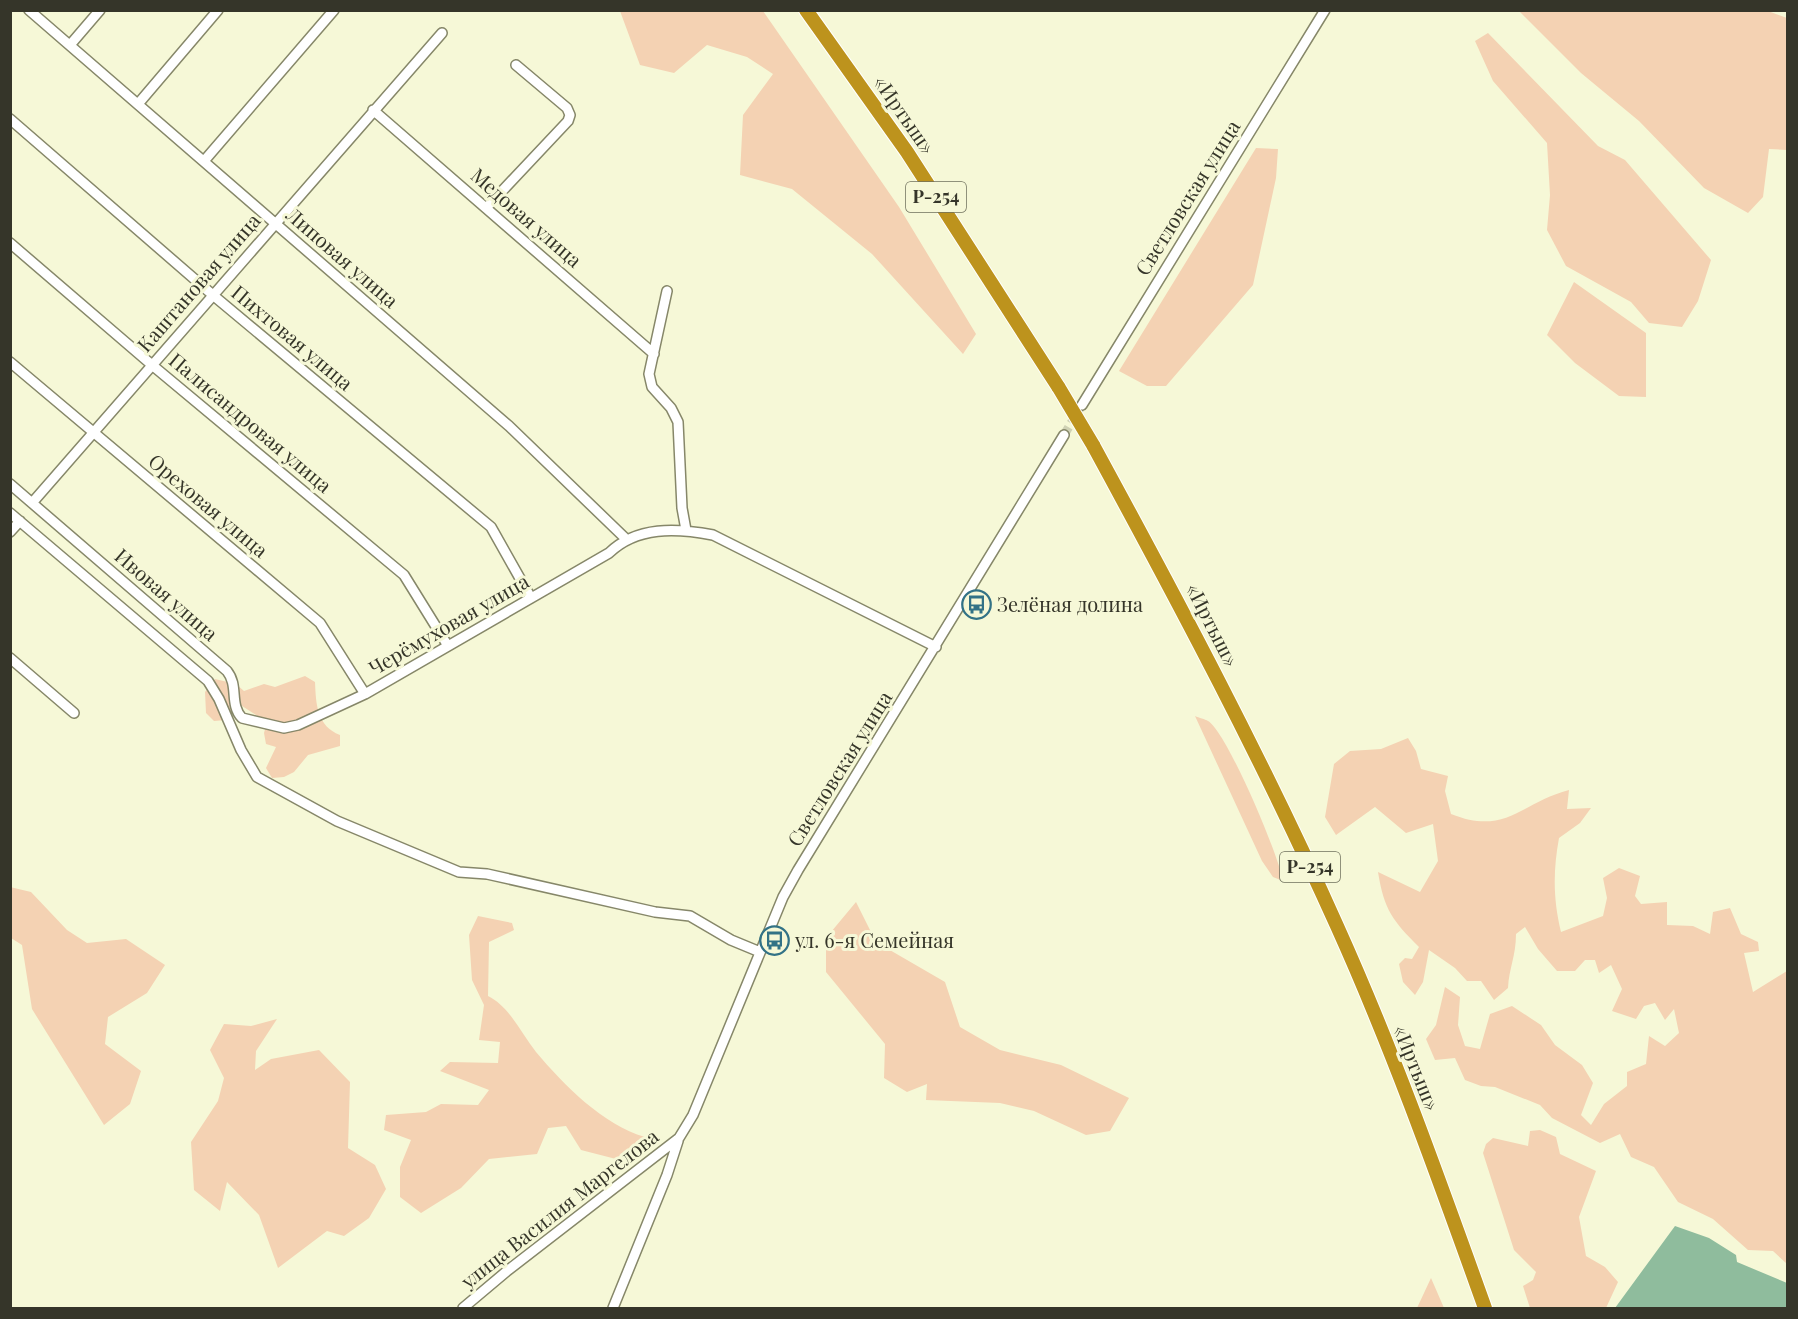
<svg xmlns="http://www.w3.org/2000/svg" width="1798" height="1319" viewBox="0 0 1798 1319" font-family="'Playfair Display',serif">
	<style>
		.green { fill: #f4d2b3 }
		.water { fill: #8fbc9d }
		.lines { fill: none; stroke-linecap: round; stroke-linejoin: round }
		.minor-tunnel { stroke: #cfd1b4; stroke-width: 9; stroke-dasharray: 9 4.5; stroke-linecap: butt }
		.minor-casing { stroke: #868769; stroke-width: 12 }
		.highway-casing { stroke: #fff; stroke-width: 16 }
		.minor { stroke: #fff; stroke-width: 9 }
		.highway { stroke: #bd931d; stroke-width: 14 }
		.highway-bridge-casing { stroke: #fff; stroke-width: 16; stroke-linecap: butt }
		.highway-bridge { stroke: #bd931d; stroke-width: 14 }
		.labels { text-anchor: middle; stroke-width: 6; stroke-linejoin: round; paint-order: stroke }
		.shield { fill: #f6f8d7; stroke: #6f705d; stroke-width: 1.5 }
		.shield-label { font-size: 18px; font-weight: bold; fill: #353529 }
		.street-label { font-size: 20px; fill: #353529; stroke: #f6f8d7 }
		.poi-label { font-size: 20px; fill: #353529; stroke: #f6f8d7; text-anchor: start }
	</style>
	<rect width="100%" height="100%" fill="#f6f8d7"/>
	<!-- green -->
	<path class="green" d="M 620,11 L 763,11 L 899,207 L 976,334 L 963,354 L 872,254 L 792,189 L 740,175 L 743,115 L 773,74 L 747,57 L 707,45 L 674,73 L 640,65 Z
		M 1768,11 L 1787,18 L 1787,150 L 1769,149 L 1763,197 L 1748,213 L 1704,188 L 1639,121 L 1581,73 L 1519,11 Z
		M 1488,33 L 1598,146 L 1625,160 L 1711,260 L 1698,301 L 1682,327 L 1649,323 L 1631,302 L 1566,266 L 1547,230 L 1550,195 L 1547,143 L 1493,81 L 1475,41 Z
		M 1256,148 L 1278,149 L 1276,178 L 1253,285 L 1166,386 L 1147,386 L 1119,371 Z
		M 1574,282 L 1646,333 L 1646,397 L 1619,396 L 1575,363 L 1547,335 Z
		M 305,676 L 315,682 C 316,705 317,726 340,735 L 340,746 L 308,755 L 294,772 L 284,777 L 272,778 L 266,768 L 276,747 L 266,744 L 264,733 L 267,722 L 239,704 L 226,720 L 214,721 L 206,713 L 205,692 L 215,679 L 236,684 L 244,691 L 264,684 L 275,687 Z
		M 1195,716 C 1199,718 1205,719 1208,721 C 1227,732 1279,856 1283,881 L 1273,877 L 1262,861 Z
		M 1408,738 L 1416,751 L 1421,769 L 1448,776 L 1445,791 L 1451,814 C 1506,836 1520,803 1569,790 L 1567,809 L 1591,808 L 1580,823 L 1559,838 C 1553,871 1553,899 1561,932 L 1603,916 L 1607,898 L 1603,878 L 1619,868 L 1640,876 L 1635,896 L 1641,904 L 1667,902 L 1667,925 L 1693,926 L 1710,934 L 1713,912 L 1730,908 L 1741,934 L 1758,942 L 1759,951 L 1744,953 L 1753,992 L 1787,971 L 1787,1264 L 1773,1251 L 1748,1250 L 1713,1219 L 1678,1202 L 1654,1167 L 1631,1157 L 1620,1134 L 1600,1143 L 1552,1118 L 1540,1105 L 1495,1087 L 1481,1086 L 1465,1080 L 1455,1058 L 1435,1060 L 1426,1039 L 1436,1025 L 1445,987 L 1460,997 L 1458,1025 L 1465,1046 L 1480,1049 L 1490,1014 L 1512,1006 L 1541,1025 L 1555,1045 L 1582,1065 L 1593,1083 L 1581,1115 L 1591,1125 L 1604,1104 L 1627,1086 L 1627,1072 L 1646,1064 L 1649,1036 L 1665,1046 L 1679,1033 L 1674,1009 L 1665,1020 L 1655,1003 L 1644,1006 L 1636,1019 L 1612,1011 L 1622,989 L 1611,965 L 1599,973 L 1595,960 L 1585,960 L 1575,971 L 1557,971 L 1538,949 L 1525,927 L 1516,934 C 1516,956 1509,968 1508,988 L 1494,1000 L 1481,981 L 1467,981 L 1455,968 L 1429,950 L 1423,982 L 1415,995 L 1403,982 L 1399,964 L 1405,958 L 1412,959 L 1419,947 C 1393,921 1384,910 1378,872 L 1420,892 L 1438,861 L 1433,824 L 1406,833 L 1375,807 L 1336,835 L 1325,817 L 1334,764 L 1350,751 L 1381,749 Z
		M 10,887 L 31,892 L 67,930 L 87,943 L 126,939 L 165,965 L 147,993 L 108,1017 L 105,1044 L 141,1071 L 130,1104 L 104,1125 L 32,1009 L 22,945 L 11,938 Z
		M 856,902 L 876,942 L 945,982 L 960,1027 L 1000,1050 L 1061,1065 L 1129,1098 L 1110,1131 L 1086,1135 L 1034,1111 L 1000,1103 L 926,1100 L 927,1084 L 907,1092 L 884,1078 L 885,1044 L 826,972 L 826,938 Z
		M 478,916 L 512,923 L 514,930 L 489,942 L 488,996 C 510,1007 521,1033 536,1052 C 564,1085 603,1125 645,1137 L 616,1159 L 581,1150 L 566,1126 L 548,1128 L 537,1154 L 489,1159 L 461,1188 L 421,1213 L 400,1197 L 400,1167 L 411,1140 L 384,1130 L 386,1115 L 426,1112 L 441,1104 L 478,1105 L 489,1090 L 440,1071 L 450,1062 L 498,1063 L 500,1042 L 479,1040 L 484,1005 L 472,980 L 469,935 Z
		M 277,1019 L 256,1051 L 255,1070 L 271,1059 L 319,1050 L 350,1082 L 348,1148 L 375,1165 L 386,1189 L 369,1218 L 344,1236 L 327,1231 L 278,1268 L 259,1215 L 227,1182 L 220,1211 L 194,1190 L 191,1142 L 218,1101 L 224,1078 L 210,1050 L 224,1024 L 251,1026 Z
		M 1540,1130 L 1556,1137 L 1560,1154 L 1596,1171 L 1579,1217 L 1586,1256 L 1605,1267 L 1618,1282 L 1606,1308 L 1530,1308 L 1523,1286 L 1533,1280 L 1536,1272 L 1514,1250 L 1483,1153 L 1486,1144 L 1493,1138 L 1528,1146 L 1530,1131 Z
		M 1431,1278 L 1444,1308 L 1417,1308 Z"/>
	<!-- water -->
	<path class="water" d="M 1675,1226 L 1709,1238 L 1736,1255 L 1737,1262 L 1787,1283 L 1787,1308 L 1615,1308 Z"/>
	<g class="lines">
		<!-- minor-tunnel -->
		<path class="minor-tunnel" d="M 1064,435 L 1082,405"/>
		<defs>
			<path id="minor" d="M 29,10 L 509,426 L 625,538
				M 70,45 L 100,10
				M 138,104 L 218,10
				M 373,110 L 654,354
				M 10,119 L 214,296 L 491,527 L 531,598
				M 204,161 L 334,10
				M 487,207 L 568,121 L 570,115 L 567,108 L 516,65
				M 10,243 L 152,365 L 404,575 L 448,646
				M 667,291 L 649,374 L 652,387 L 671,408 L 678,422 L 682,508 L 686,530
				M 10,362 L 320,623 L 365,694
				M 1082,405 L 1325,10
				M 10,484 L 227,671 C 239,686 229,704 242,718 L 284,728 L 298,725 L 365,694 L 609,553 C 637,526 676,528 713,535 L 936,647
				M 32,503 L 442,33
				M 10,513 L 208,681 L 219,699 L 241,750 L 257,777 L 337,821 L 459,872 L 487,874 L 655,912 L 690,916 L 731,940 L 760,952
				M 10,532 L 20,521
				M 10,658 L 74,713
				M 463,1308 L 507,1271 L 679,1138 L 693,1115 L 783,897 L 798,870 L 1064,435
				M 613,1308 L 667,1175 L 678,1141"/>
			<path id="highway" d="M 806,10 L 907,152 L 1059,388
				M 1093,445 C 1179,603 1263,761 1337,926 C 1393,1050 1439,1180 1485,1308"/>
		</defs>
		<!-- minor casing -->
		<use href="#minor" class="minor-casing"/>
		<!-- highway casing -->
		<use href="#highway" class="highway-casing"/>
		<!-- minor -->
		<use href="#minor" class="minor"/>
		<!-- highway -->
		<use href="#highway" class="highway"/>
		<defs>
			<path id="highway-bridge" d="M 1059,388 L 1093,445"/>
		</defs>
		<!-- highway-bridge casing -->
		<use href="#highway-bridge" class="highway-bridge-casing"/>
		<!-- highway-bridge -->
		<use href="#highway-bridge" class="highway-bridge"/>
	</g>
	<!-- icons -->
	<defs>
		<symbol id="bus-ring" viewBox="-11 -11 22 22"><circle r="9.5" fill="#f6f8d7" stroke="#327286" stroke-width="1.5"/><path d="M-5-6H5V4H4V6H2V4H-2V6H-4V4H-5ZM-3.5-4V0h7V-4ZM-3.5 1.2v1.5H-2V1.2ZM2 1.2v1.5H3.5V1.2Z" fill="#327286"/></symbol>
	</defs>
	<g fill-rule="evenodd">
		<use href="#bus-ring" x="960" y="588" width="33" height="33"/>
		<use href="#bus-ring" x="758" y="924" width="33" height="33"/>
	</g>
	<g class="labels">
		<!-- shield labels -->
		<g class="shield">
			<rect x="906" y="182" width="60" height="30" rx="4.5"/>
			<rect x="1280" y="852" width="60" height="30" rx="4.5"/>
		</g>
		<g class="shield-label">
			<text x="936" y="203">Р-254</text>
			<text x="1310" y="873">Р-254</text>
		</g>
		<!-- street labels -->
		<g class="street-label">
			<text transform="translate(904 115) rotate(55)" y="7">«Иртыш»</text>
			<text transform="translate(1188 198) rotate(-58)" y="7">Светловская улица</text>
			<text transform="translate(526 218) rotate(41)" y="7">Медовая улица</text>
			<text transform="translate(342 258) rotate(41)" y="7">Липовая улица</text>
			<text transform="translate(199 283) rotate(-49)" y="7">Каштановая улица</text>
			<text transform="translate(292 338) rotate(40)" y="7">Пихтовая улица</text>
			<text transform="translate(250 423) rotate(40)" y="7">Палисандровая улица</text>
			<text transform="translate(208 506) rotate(40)" y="7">Ореховая улица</text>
			<text transform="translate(166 595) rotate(41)" y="7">Ивовая улица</text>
			<text transform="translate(449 625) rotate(-30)" y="7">Черёмуховая улица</text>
			<text transform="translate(1212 625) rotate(63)" y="7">«Иртыш»</text>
			<text transform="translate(840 769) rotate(-58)" y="7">Светловская улица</text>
			<text transform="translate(1416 1068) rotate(68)" y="7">«Иртыш»</text>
			<text transform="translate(560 1209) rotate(-38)" y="7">улица Василия Маргелова</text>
		</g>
		<!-- poi labels -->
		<g class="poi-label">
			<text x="997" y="612">Зелёная долина</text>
			<text x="795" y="948">ул. 6-я Семейная</text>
		</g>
	</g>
	<!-- border -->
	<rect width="1798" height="1319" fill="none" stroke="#353529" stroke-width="24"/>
</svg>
